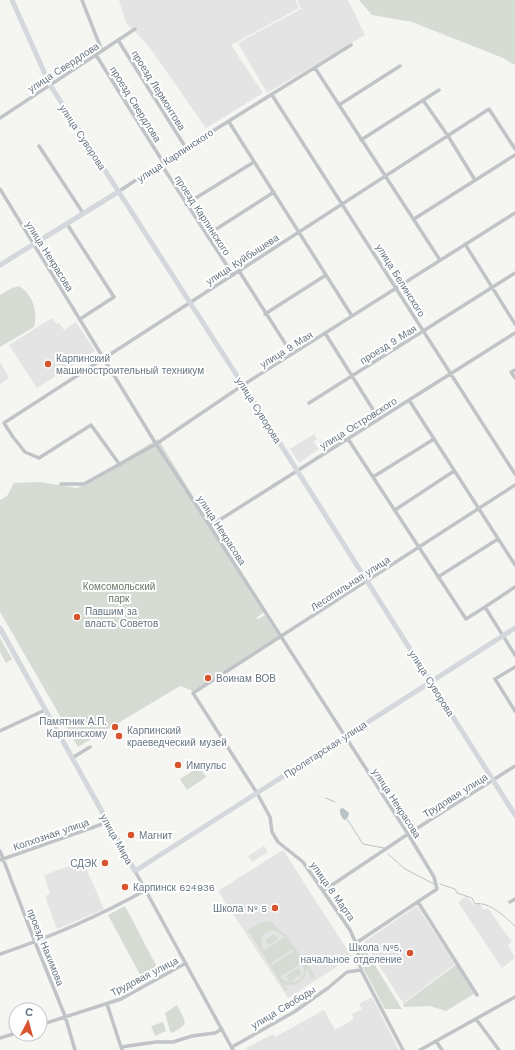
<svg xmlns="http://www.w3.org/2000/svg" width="515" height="1050" viewBox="0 0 515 1050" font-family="'Work Sans',sans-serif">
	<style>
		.built { fill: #e3e4e3 }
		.green { fill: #d6dcd3; fill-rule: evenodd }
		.water { fill: #b8c4c8 }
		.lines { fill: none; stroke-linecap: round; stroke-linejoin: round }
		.stream { stroke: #b8c4c8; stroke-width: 1 }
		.street { stroke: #c0c4c7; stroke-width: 3.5 }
		.secondary { stroke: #d4d8dc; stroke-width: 5 }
		.poi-dot { fill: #d8542f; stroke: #fff; stroke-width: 1.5 }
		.labels { text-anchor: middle; stroke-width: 4; stroke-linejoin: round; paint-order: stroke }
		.street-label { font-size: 10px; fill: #667581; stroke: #fff }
		.poi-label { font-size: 10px; fill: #667581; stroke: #fff; text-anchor: start }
		.park-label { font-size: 10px; fill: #697964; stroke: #fff }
	</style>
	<rect width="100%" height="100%" fill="#f5f5f2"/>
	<!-- built -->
	<path class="built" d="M 119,0 L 295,0 L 299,8 L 231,45 L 263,93 L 206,128 L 147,44 L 126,23 Z
		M 297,0 L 348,0 L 365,35 L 267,93 L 238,43 L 301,9 Z
		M 52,318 L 56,324 L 59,323 L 64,330 L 76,322 L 95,351 L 37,388 L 9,345 Z
		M 0,362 L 9,378 L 0,384 Z
		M 314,434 L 317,439 L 313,442 L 319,449 L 299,463 L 290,449 Z
		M 264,846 L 268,852 L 252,862 L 248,856 Z
		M 283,850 L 352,957 L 288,998 L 218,891 Z
		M 83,861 L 104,909 L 57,929 L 45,896 L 50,894 L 44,875 Z
		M 466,896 L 475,906 L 479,903 L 484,910 L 488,908 L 512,942 L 508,945 L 515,958 L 502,968 L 458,902 Z
		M 417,906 L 455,964 L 403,1003 L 364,942 Z
		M 372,997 L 399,1050 L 248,1050 L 246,1048 L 273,1034 L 275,1037 L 324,1010 L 335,1030 L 354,1019 L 352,1014 L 362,1009 L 359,1004 Z"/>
	<!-- green -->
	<path class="green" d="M 359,0 L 515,0 L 515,65 L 503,58 L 412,22 L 372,15 Z
		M 19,286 C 33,295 38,311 34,327 L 0,347 L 0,295 L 12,288 Z
		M 158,439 L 264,612 L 256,618 L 258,619 L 265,615 L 279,637 L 193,691 L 180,686 L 78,747 L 0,612 L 0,500 L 7,496 L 14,483 L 40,482 L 77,488 Z
		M 0,638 L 12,659 L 6,663 L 0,652 Z
		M 199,767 L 206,777 L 187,790 L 180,779 Z
		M 125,906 L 158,969 L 148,975 L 149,979 L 144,982 L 108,915 Z
		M 266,921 L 272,922 L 278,929 L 286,935 L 315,976 L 312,978 L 306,968 C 307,980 296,988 284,984 L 288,990 L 286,991 L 248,930 L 262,922 ZM 271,930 L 278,932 L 285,937 L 263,951 C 260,941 261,934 271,930 ZM 293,949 L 294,951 L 272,965 L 271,963 ZM 302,963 C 310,978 292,989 280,977 Z
		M 274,934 L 278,939 L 269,945 L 265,940 Z
		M 363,946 L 402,1009 L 385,1009 L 364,970 L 360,956 Z
		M 457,964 L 474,994 L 446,1011 L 430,1006 L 404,1007 L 403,1004 Z
		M 298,968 L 302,974 L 290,982 L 286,976 Z
		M 177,1005 C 185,1022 191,1023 172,1033 L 170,1031 L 165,1013 Z
		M 163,1022 L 166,1031 L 155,1036 L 151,1026 Z"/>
	<!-- water -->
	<path class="water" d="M 343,808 L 349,813 L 348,817 L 345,820 C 342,820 339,812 340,809 Z"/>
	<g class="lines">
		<!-- stream -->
		<path class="stream" d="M 326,798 L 335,802
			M 347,819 L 363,844 L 384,848
			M 388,854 L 405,869 L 434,884
			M 440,884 L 455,889 L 457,893 L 472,898 L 475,904 C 489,901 505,917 515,926"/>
		<!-- street -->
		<path class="street" d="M 82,0 L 102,51
			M 118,40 L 186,148
			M 96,55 L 163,162
			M 315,68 L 440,260
			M 272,95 L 515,474
			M 423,100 L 448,136 L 475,180
			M 339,105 L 400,66
			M 0,118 L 135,29
			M 229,122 L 352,316
			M 361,140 L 439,90
			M 39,146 L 83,213
			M 161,164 L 233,275
			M 0,189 L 156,444 L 210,526 L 408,834 L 434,877 L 437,889 L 356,943
			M 118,192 L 163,162 L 351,45
			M 186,204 L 254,162
			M 414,219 L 515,155
			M 67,224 L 114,297 L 80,319
			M 207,235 L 274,192
			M 465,244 L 515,324
			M 239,271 L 292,354
			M 265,314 L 326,275
			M 325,333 L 379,419
			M 515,370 L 511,372 L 515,378
			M 409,400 L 515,565
			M 309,403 L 515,273
			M 348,439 L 466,619 L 485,607 L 515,655
			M 120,465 L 91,425 L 39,458 L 25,452 L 13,437 L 4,423 L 489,109 L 515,149
			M 373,477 L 434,439
			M 61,484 L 84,484 L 156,444 L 243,385 L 515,213
			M 395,510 L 454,471
			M 210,526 L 515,333
			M 438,577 L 498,539
			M 485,607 L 515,587
			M 515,667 L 495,679 L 515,711
			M 0,731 L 45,710
			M 72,758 L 90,747
			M 0,851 L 35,942 L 65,1016 L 75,1050
			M 0,860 L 108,822
			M 135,871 L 233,1050
			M 323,891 L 408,834 L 515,766
			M 418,902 L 477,995
			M 510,902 L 515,899
			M 0,954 C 51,937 99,916 146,890
			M 107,1004 L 121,1047
			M 476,1019 L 499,1050
			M 40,1025 L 121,999 L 186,963
			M 0,1038 L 16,1033
			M 436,1041 L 442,1050
			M 232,1047 L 294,1012 L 328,988 L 347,972 L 361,970
			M 122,1050 L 121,1047 L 156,1042 L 173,1042 L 192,1036 L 215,1033 L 222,1029
			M 403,1050 L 361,970 L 356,943 L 350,930 L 303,862 L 278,842 L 272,832 L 270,817 L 257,793 L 193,693 L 515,485
			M 420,1050 L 515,997"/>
		<!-- secondary -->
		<path class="secondary" d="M 12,0 L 50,85 L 243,385 L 515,815
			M 0,265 L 118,192
			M 0,628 L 135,871 L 515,628"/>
	</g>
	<!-- markers -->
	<g class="poi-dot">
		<circle cx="48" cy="364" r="4"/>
		<circle cx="77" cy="617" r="4"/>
		<circle cx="208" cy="678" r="4"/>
		<circle cx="115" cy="727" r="4"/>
		<circle cx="119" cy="736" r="4"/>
		<circle cx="178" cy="765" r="4"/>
		<circle cx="131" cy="835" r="4"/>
		<circle cx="105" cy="863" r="4"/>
		<circle cx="125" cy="887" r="4"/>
		<circle cx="275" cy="908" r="4"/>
		<circle cx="410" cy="953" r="4"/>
	</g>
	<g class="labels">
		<!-- street labels -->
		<g class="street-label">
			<text transform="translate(63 67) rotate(-33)" y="4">улица Свердлова</text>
			<text transform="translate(159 90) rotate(58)" y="4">проезд Лермонтова</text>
			<text transform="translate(136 104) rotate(58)" y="4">проезд Свердлова</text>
			<text transform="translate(83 137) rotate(57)" y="4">улица Суворова</text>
			<text transform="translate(175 155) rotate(-33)" y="4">улица Карпинского</text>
			<text transform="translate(203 215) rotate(57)" y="4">проезд Карпинского</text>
			<text transform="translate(50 256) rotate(58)" y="4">улица Некрасова</text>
			<text transform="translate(242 259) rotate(-33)" y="4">улица Куйбышева</text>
			<text transform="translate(401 280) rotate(58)" y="4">улица Белинского</text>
			<text transform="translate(388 344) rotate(-32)" y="4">проезд 9 Мая</text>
			<text transform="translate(286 349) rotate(-32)" y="4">улица 9 Мая</text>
			<text transform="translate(259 410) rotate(58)" y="4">улица Суворова</text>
			<text transform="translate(358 423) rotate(-32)" y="4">улица Островского</text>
			<text transform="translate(222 530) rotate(57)" y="4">улица Некрасова</text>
			<text transform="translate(350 583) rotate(-33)" y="4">Лесопильная улица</text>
			<text transform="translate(432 683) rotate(58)" y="4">улица Суворова</text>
			<text transform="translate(325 749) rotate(-33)" y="4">Пролетарская улица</text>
			<text transform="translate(455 795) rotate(-32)" y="4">Трудовая улица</text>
			<text transform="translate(397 803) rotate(57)" y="4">улица Некрасова</text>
			<text transform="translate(51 834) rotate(-19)" y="4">Колхозная улица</text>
			<text transform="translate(117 839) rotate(61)" y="4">улица Мира</text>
			<text transform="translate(333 891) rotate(55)" y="4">улица 8 Марта</text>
			<text transform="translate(46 947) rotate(68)" y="4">проезд Нахимова</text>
			<text transform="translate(144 976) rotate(-27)" y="4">Трудовая улица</text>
			<text transform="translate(283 1007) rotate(-31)" y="4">улица Свободы</text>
		</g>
		<!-- poi labels -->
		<g class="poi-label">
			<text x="56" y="362">Карпинский<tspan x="56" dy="12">машиностроительный техникум</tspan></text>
			<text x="85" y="615">Павшим за<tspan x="85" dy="12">власть Советов</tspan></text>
			<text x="216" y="682">Воинам ВОВ</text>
			<text x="107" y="725" text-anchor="end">Памятник А.П.<tspan x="107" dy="12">Карпинскому</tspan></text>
			<text x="127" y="734">Карпинский<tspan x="127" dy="12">краеведческий музей</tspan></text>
			<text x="186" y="769">Импульс</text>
			<text x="139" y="839">Магнит</text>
			<text x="97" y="867" text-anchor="end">СДЭК</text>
			<text x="133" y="891">Карпинск 624936</text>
			<text x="267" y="912" text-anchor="end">Школа № 5</text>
			<text x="402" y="951" text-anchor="end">Школа №5,<tspan x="402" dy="12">начальное отделение</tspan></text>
		</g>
		<!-- park labels -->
		<g class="park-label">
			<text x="119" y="590">Комсомольский<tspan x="119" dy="12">парк</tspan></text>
		</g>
	</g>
	<!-- north arrow -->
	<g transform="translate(28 1022) rotate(6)"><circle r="19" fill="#ffffff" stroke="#c2c8cd"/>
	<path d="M0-3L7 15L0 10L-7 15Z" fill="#d8542f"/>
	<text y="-6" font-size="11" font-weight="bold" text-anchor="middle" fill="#667581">С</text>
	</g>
</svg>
